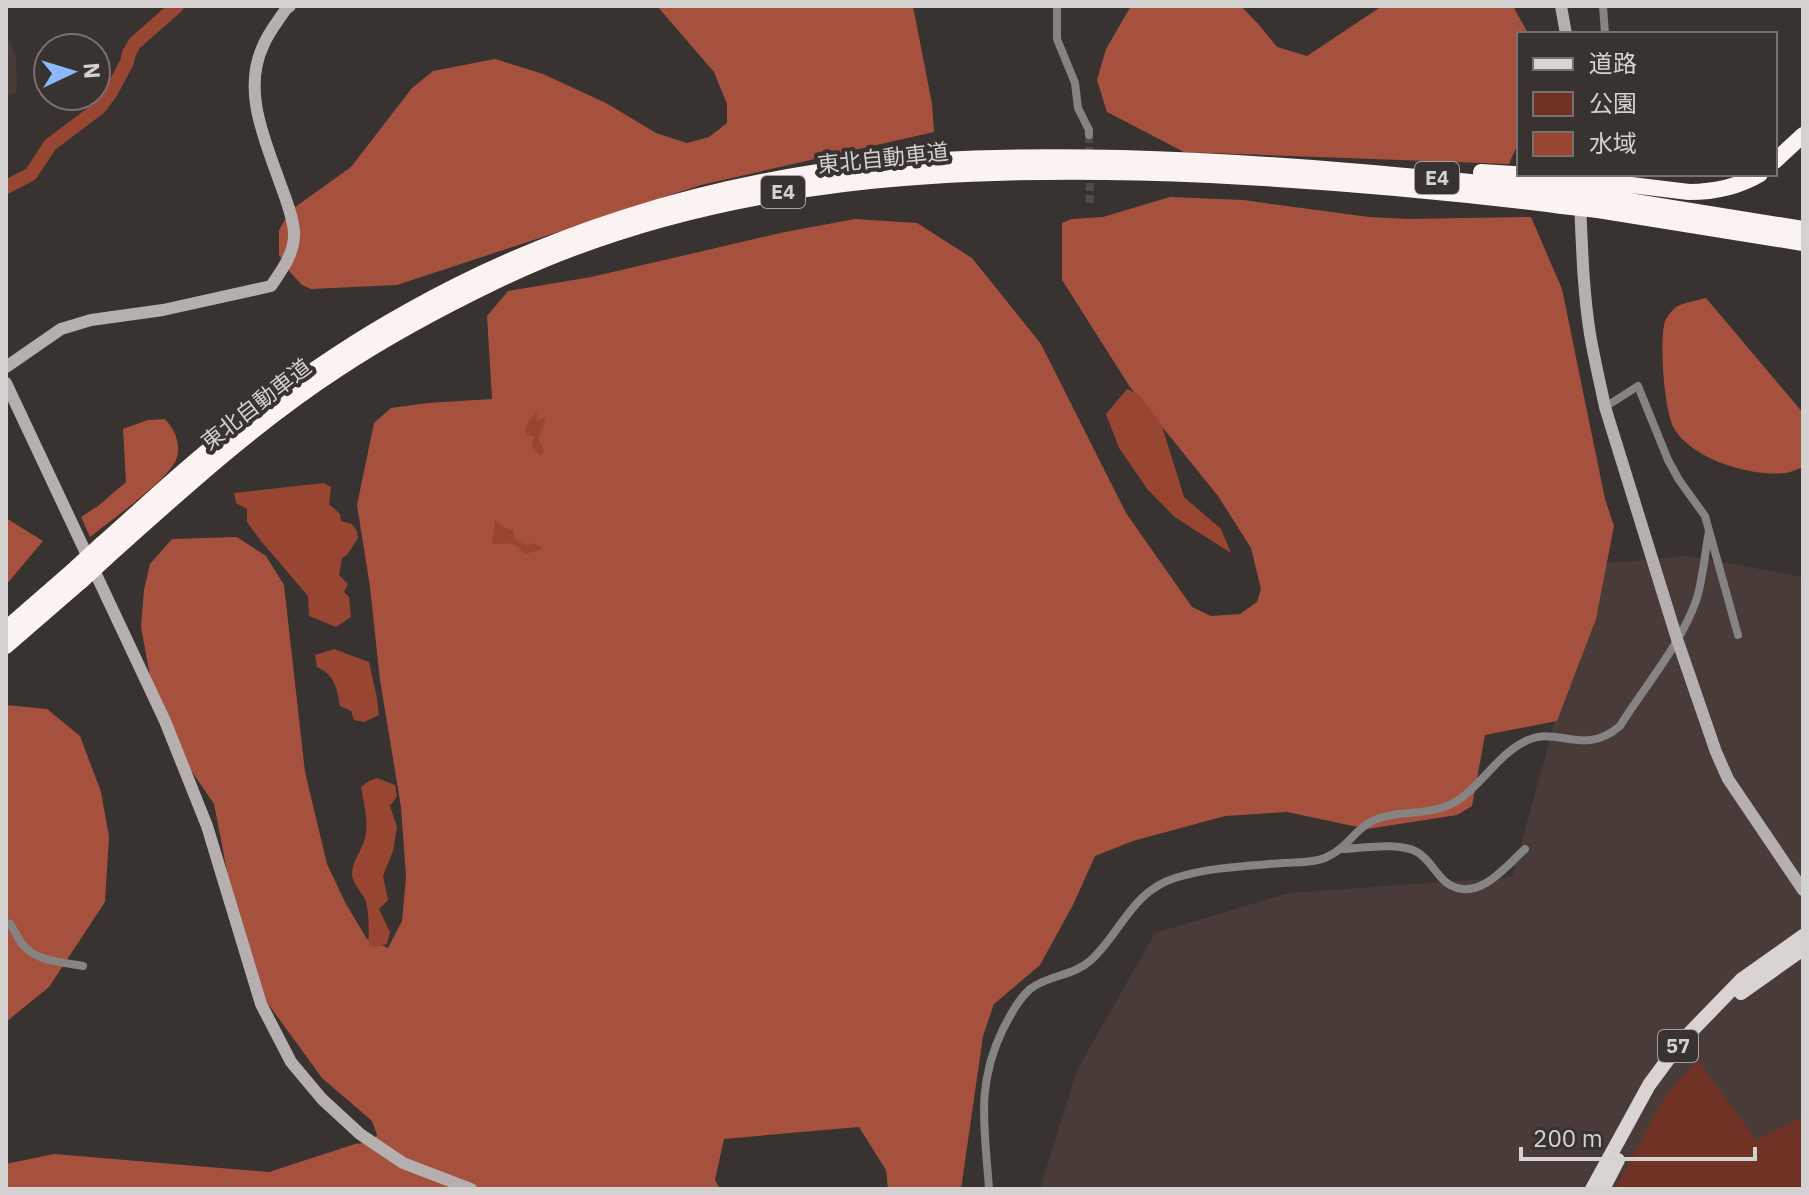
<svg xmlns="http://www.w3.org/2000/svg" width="1809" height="1195" viewBox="0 0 1809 1195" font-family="'IBM Plex Sans','Noto Sans JP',sans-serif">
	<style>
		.built { fill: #483b38 }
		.green { fill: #6f3225 }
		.forest { fill: #a6513d }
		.water { fill: #984532 }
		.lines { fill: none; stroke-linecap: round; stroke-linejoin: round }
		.river { stroke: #984532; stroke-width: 14 }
		.street-tunnel { stroke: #504a49; stroke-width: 8; stroke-dasharray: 8 4; stroke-linecap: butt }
		.street { stroke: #868383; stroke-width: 8 }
		.secondary { stroke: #b5b0af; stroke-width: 12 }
		.primary { stroke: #d9d3d1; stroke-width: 14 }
		.highway { stroke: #faf3f1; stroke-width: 16 }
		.highway-bridge { stroke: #faf3f1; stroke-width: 16 }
		.labels { text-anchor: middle; stroke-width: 8; stroke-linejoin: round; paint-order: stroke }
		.shield { fill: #383231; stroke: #a6a1a1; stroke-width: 2 }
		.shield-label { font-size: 20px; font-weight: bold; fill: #d5d1d1 }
		.street-label { font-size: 22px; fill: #d5d1d1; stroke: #383231 }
	</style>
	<rect width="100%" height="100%" fill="#383231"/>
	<!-- built -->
	<path class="built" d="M 6,32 L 16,58 L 17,91 L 6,97 Z
		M 1688,556 L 1803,577 L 1803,1189 L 1040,1189 L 1077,1070 L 1155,933 L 1289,893 L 1512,877 L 1561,699 L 1552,568 Z"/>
	<!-- green -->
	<path class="green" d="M 1698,1060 L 1756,1140 L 1803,1117 L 1803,1189 L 1615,1189 L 1665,1096 Z"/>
	<!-- forest -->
	<path class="forest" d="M 657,6 L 913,6 L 932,104 L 934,132 L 701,185 L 397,285 L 311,289 L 302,285 L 290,272 L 279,255 L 279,230 L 291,210 L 351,167 L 412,88 L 433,71 L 495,59 L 543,74 L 606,103 L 656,133 L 687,143 L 709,137 L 727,123 L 727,104 L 714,72 Z
		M 1131,6 L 1241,6 L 1260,26 L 1277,47 L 1307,56 L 1382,6 L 1513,6 L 1528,33 L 1519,34 L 1519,141 L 1509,164 L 1184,152 L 1107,112 L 1097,80 L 1106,49 Z
		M 1170,197 L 1243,200 L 1369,217 L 1408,219 L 1531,217 L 1562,289 L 1605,499 L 1614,526 L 1596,619 L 1557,721 L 1485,735 L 1472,806 L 1457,815 L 1367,829 L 1287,812 L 1225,816 L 1133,841 L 1095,856 L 1073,905 L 1040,965 L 994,1004 L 983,1036 L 961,1189 L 888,1189 L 886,1170 L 859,1127 L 724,1139 L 715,1180 L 720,1189 L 6,1189 L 6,1164 L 54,1154 L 269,1172 L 355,1144 L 371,1142 L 377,1135 L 372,1121 L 322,1078 L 250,979 L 232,910 L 226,866 L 214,804 L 182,757 L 150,676 L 141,627 L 144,590 L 150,564 L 172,539 L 237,537 L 266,556 L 284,585 L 305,772 L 327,864 L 346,904 L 367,939 L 388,948 L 402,921 L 406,877 L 401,807 L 380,680 L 370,587 L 357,505 L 374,423 L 391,408 L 428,403 L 492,399 L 487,316 L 508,291 L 591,277 L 785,232 L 855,219 L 917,223 L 972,258 L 1041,344 L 1126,513 L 1192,607 L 1211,616 L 1240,614 L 1257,602 L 1261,589 L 1251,548 L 1218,496 L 1130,387 L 1062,280 L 1062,223 L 1072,219 L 1103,217 Z
		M 1706,298 L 1803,413 L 1803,467 C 1798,469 1791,472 1786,473 C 1752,477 1694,460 1675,430 C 1664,414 1659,341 1665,321 C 1667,317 1672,310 1676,307 C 1684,302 1697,301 1706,298 Z
		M 165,419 C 175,430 182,445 176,460 C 167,481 111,520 90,537 L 81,517 L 98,506 L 126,482 L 123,429 L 148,420 Z
		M 6,518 L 43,541 L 6,585 Z
		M 6,705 L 47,709 L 80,736 L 101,792 L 109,837 L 105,902 L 49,987 L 6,1022 Z"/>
	<!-- water -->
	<path class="water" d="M 1127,389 L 1139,395 L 1161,423 L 1184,497 L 1221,529 L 1231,553 L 1176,518 L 1148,490 L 1119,448 L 1106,414 Z
		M 537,411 L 537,420 L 544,418 L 545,422 L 538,439 L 542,444 L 544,453 L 540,456 L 532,446 L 534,437 L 527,435 L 525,430 L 528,422 Z
		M 324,483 L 331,487 L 329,504 L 340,514 L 341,521 L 352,524 L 357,531 L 358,538 L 347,555 L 342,558 L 339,575 L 348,584 L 344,592 L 349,597 L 351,617 L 336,627 L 309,616 L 308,596 L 261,541 L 247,522 L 247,509 L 236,503 L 234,493 Z
		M 495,520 L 506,528 L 513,530 L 515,539 L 519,540 L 521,543 L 527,545 L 535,543 L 543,549 L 525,554 C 510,538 509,546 492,543 Z
		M 334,649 L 369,662 L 377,698 L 379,715 L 364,722 L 354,720 L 351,711 L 340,706 C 337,689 335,675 317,667 L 315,655 Z
		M 377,778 L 395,785 L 397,796 L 390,806 L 397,827 L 393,851 L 383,876 L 388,900 L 379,909 L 390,932 L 387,944 L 375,947 L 369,946 C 368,932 370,916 366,902 C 362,891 352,884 352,874 C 352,860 362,851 365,838 C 369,821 364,804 361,787 L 369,781 Z"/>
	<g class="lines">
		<!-- river -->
		<path class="river" d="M 6,187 L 31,174 L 50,145 L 99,108 L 111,92 L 127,62 L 129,53 L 135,43 L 177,6"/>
		<!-- street-tunnel -->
		<path class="street-tunnel" d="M 1089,135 L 1090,205"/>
		<!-- street -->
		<path class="street" d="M 1057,6 L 1057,39 L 1075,83 L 1078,108 L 1089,130 L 1089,135
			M 1603,6 L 1605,34
			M 1605,407 L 1638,386 L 1668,460 L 1679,480 L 1705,516 L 1738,635
			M 1343,849 C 1363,848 1399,842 1417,852 C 1430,859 1436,875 1447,883 C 1477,904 1505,867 1525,849
			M 6,923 L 10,924 C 15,931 18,939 23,945 C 37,962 64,962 83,966
			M 989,1189 C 985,1128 975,1087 1003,1029 C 1011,1014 1018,1000 1030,989 C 1048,975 1073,976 1090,961 C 1121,933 1131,892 1175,878 C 1210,867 1247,866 1283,863 C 1297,862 1313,863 1325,858 C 1348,848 1354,830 1372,821 C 1399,808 1430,819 1460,799 C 1484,782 1500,752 1528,740 C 1558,726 1584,757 1620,726 C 1645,686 1682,643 1697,598 C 1703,577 1705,553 1709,531"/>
		<!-- secondary -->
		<path class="secondary" d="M 1561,6 L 1566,34
			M 1580,202 C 1582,246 1583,290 1590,334 C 1594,358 1600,383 1605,407 L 1677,639 L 1716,752 L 1728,779 L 1803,890
			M 6,367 L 61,329 L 91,320 L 163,310 L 271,286 C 281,271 293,256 294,237 C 295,221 285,197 280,183 C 265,140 242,91 263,46 C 268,33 278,21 286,9 L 290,6
			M 6,383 L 165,721 L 207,826 L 261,1004 L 291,1062 L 322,1099 L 360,1134 L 403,1163 L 471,1189"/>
		<!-- primary -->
		<path class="primary" d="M 1741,993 L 1803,949
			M 1592,1189 L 1649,1085 L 1680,1043 L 1741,980 L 1803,936
			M 1603,1189 L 1618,1160"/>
		<!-- highway -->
		<path class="highway" d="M 1775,161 L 1803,135
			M 1481,172 L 1561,177
			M 1598,181 L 1689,192 C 1714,192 1738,187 1760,174
			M 1598,196 L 1803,229
			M 1598,210 L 1803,243
			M 102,544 C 142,509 180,472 221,440 C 280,392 342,348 409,311 C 546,234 699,186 855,167 C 944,157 1033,156 1122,158 C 1269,162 1416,176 1562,191
			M 107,557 C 181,491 255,423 338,369 C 388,336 442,307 496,281 C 718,174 968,164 1210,175 C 1328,181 1445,191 1562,206
			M 6,629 L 76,568
			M 6,646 L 81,581"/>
		<!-- highway-bridge -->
		<path class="highway-bridge" d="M 1561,177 L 1598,181
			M 1562,191 L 1598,196
			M 1562,206 L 1598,210
			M 76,568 L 102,544
			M 81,581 L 107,557"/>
	</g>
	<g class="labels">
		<!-- shield labels -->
		<g class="shield">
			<rect x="1415" y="162" width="44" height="32" rx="6"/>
			<rect x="761" y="176" width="44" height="32" rx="6"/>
			<rect x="1658" y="1030" width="40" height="32" rx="6"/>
		</g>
		<g class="shield-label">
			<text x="1437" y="185">E4</text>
			<text x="783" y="199">E4</text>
			<text x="1678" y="1053">57</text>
		</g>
		<!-- street labels -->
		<g class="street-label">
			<text transform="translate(883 158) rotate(-6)" y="8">東北自動車道</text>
			<text transform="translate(256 404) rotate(-38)" y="8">東北自動車道</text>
		</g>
	</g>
	<!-- border -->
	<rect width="1809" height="1195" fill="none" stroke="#d5d1d1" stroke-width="16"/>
	<!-- legend -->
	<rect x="1517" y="32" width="260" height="144" fill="#383231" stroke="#777271" stroke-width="2"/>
	<rect x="1533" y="58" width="40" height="12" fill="#d9d3d1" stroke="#777271" stroke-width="2"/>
	<text x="1589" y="72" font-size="24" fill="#d5d1d1">道路</text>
	<rect x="1533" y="92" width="40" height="24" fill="#6f3225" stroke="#777271" stroke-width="2"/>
	<text x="1589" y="112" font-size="24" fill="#d5d1d1">公園</text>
	<rect x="1533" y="132" width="40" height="24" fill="#984532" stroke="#777271" stroke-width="2"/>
	<text x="1589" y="152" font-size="24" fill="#d5d1d1">水域</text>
	<!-- north arrow -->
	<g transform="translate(72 72) rotate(86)"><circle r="38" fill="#383231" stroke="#777271" stroke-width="2"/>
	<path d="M0-6L14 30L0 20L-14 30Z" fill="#8abafc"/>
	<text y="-12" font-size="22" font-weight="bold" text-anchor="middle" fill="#d5d1d1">N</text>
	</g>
	<!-- scale -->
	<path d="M1521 1147v12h234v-12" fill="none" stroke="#d5d1d1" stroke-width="4"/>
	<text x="1533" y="1147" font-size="24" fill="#d5d1d1" stroke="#383231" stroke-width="6" paint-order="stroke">200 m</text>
</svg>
